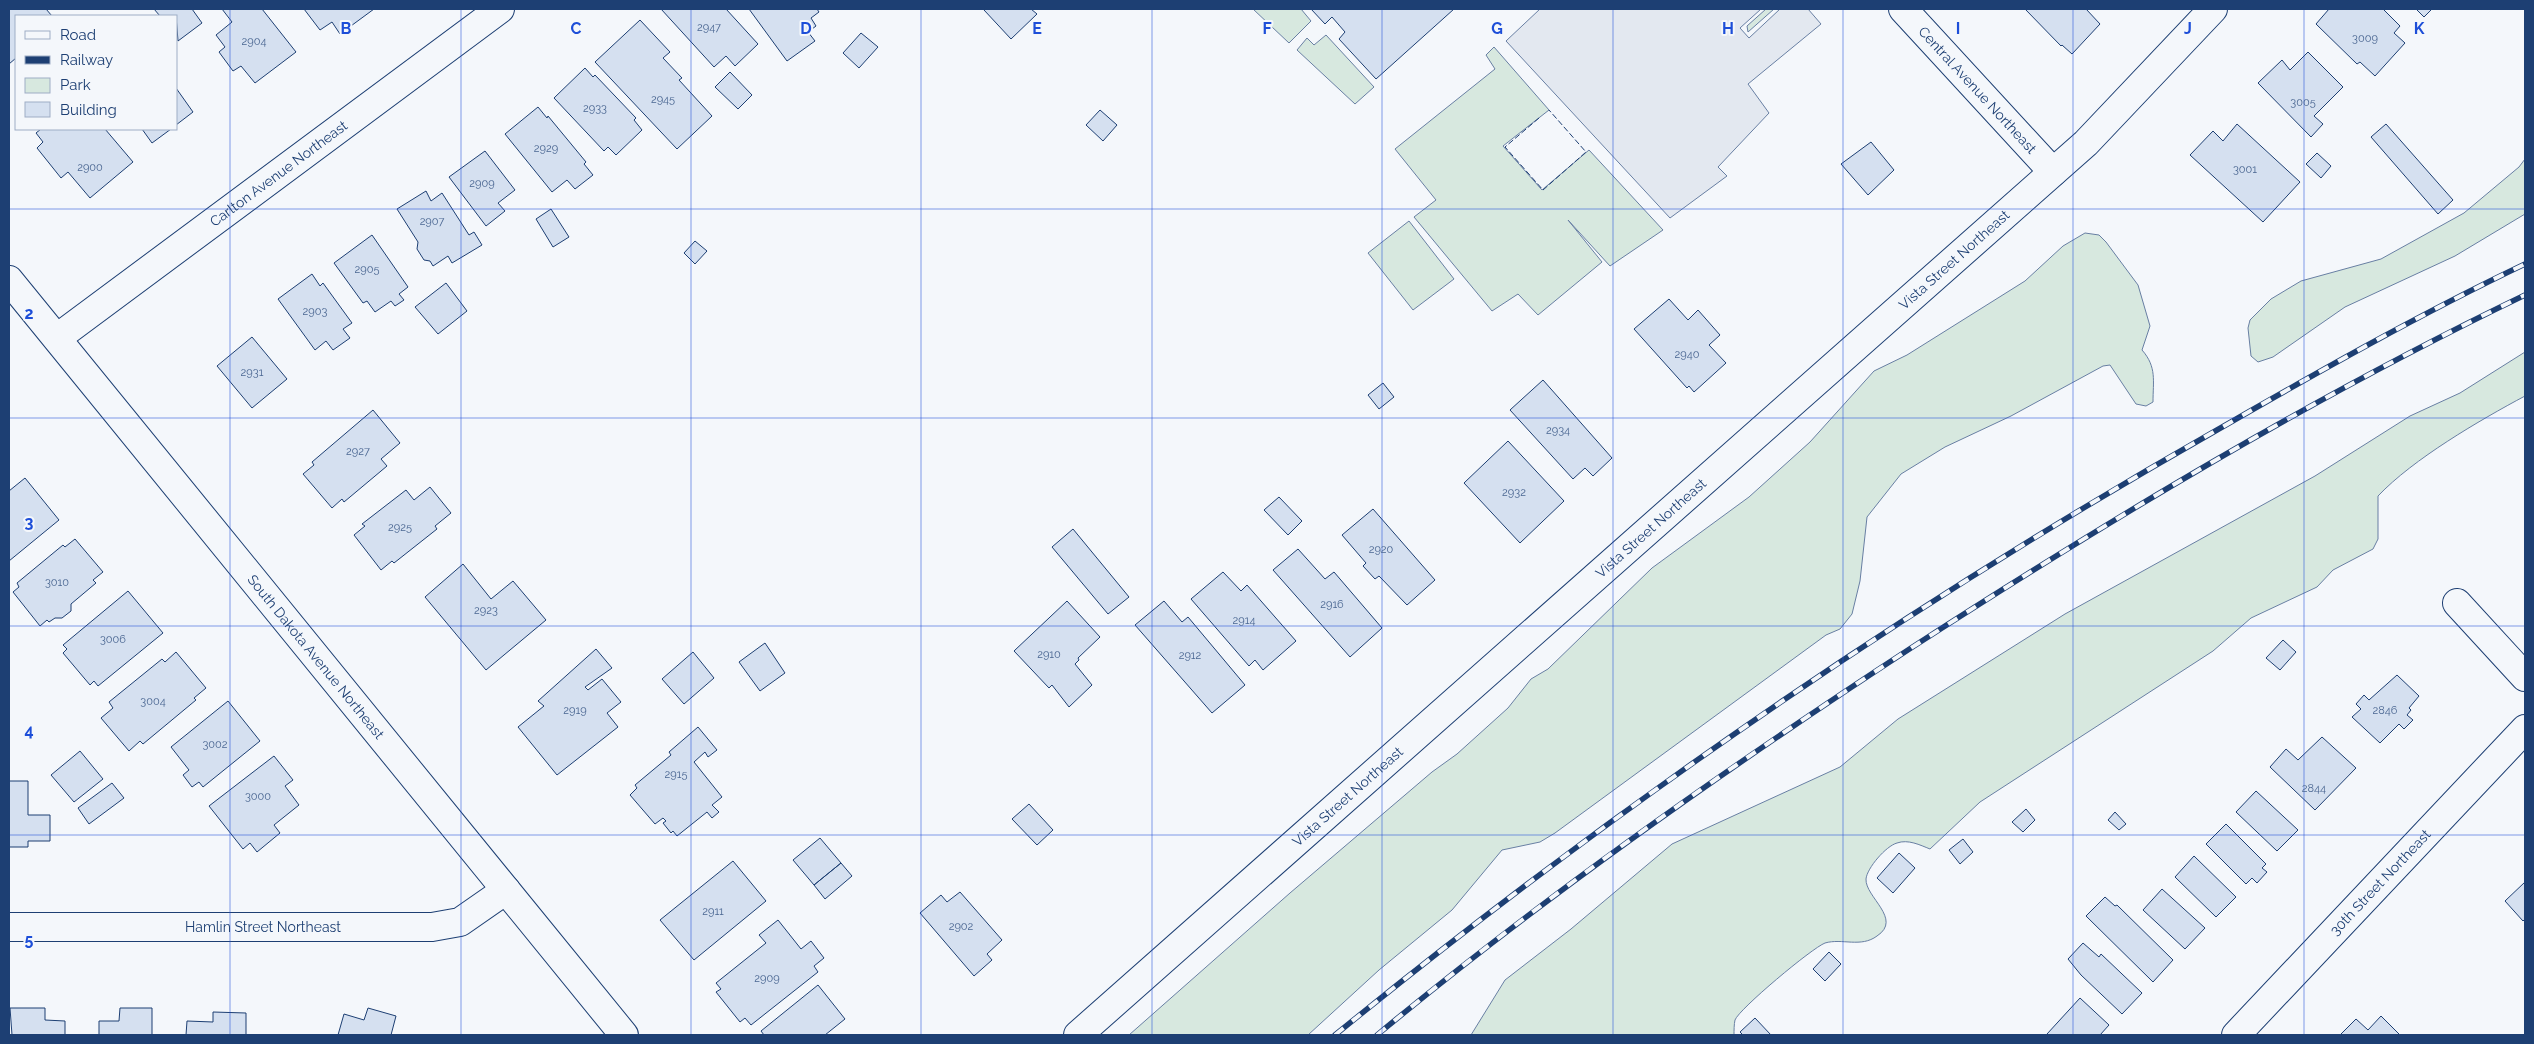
<svg xmlns="http://www.w3.org/2000/svg" width="2534" height="1044" viewBox="0 0 2534 1044" font-family="Raleway,sans-serif">
	<style>
		.green { fill: #d7e8df; stroke: #687fa3 }
		.parking { fill: #e3e8f0; stroke: #687fa3 }
		.building { fill: #d5e0f0; stroke: #1d3f73 }
		.lines { fill: none; stroke-linecap: round; stroke-linejoin: round }
		.minor-casing { stroke: #1d3f73; stroke-width: 30 }
		.primary-casing { stroke: #1d3f73; stroke-width: 30 }
		.minor { stroke: #f4f7fb; stroke-width: 28 }
		.primary { stroke: #f4f7fb; stroke-width: 28 }
		.rail-casing { stroke: #1d3f73; stroke-width: 5.5 }
		.rail { stroke: #f4f7fb; stroke-width: 4; stroke-dasharray: 11; stroke-linecap: butt }
		.fence { stroke: #1d3f73; stroke-width: 1; stroke-dasharray: 6 2.5; stroke-linecap: butt }
		.grid { fill: none; stroke: #1d4ed8; stroke-width: 1; stroke-opacity: 0.55 }
		.labels { text-anchor: middle; stroke-width: 4; stroke-linejoin: round; paint-order: stroke }
		.number-label { font-size: 11px; fill: #4b6792 }
		.street-label { font-size: 14px; fill: #1d3f73; stroke: #f4f7fb }
		.grid-label { font-size: 16px; text-anchor: middle; font-weight: bold; fill: #1d4ed8; stroke: #f4f7fb; stroke-width: 4; stroke-linejoin: round; paint-order: stroke }
	</style>
	<rect width="100%" height="100%" fill="#f4f7fb"/>
	<!-- green -->
	<path class="green" d="M 1253,9 L 1301,9 L 1311,21 L 1289,43 Z
		M 1766,9 L 1774,9 L 1748,32 L 1747,26 Z
		M 1326,35 L 1374,87 L 1355,104 L 1297,50 L 1307,38 L 1314,45 Z
		M 1494,47 L 1549,110 L 1503,146 L 1542,190 L 1589,150 L 1663,230 L 1610,266 L 1568,220 L 1602,262 L 1538,315 L 1518,294 L 1492,311 L 1414,217 L 1436,200 L 1395,149 L 1495,69 L 1486,55 Z
		M 2525,159 L 2525,214 L 2455,256 L 2345,307 L 2273,357 L 2258,362 L 2251,356 L 2248,328 L 2250,320 L 2271,299 L 2301,281 L 2381,259 L 2464,213 L 2519,167 Z
		M 1409,221 L 1454,279 L 1413,310 L 1368,253 Z
		M 2085,233 L 2099,235 L 2106,242 L 2138,285 L 2150,326 L 2142,350 C 2157,367 2153,381 2153,402 L 2146,406 L 2136,404 L 2110,365 L 2103,366 L 2011,416 L 1945,447 L 1901,474 L 1867,517 L 1860,581 L 1852,614 L 1840,629 L 1826,635 L 1555,833 L 1540,842 L 1502,850 L 1452,910 L 1379,970 L 1308,1035 L 1129,1035 L 1290,893 L 1432,772 L 1457,754 L 1508,708 L 1531,679 L 1548,669 L 1652,568 L 1749,497 L 1810,442 L 1874,371 L 1907,355 L 2025,281 L 2063,246 Z
		M 2525,352 L 2525,396 C 2480,420 2413,459 2378,496 L 2378,539 L 2373,549 L 2333,570 L 2317,587 L 2251,618 L 2213,651 L 1980,802 L 1930,849 C 1920,845 1908,839 1897,843 C 1886,846 1867,868 1866,879 C 1865,897 1903,919 1877,936 C 1861,948 1842,938 1825,943 C 1812,948 1739,1009 1735,1020 C 1734,1024 1734,1031 1734,1035 L 1471,1035 L 1505,980 L 1571,929 L 1672,844 L 1840,767 L 1898,719 L 2065,614 L 2315,476 L 2410,416 L 2460,393 Z"/>
	<!-- parking -->
	<path class="parking" d="M 1540,9 L 1761,9 L 1740,28 L 1749,38 L 1780,9 L 1808,9 L 1821,24 L 1748,84 L 1769,113 L 1718,167 L 1727,176 L 1670,218 L 1506,41 Z"/>
	<!-- building -->
	<path class="building" d="M 9,9 L 46,9 L 52,16 L 16,16 L 16,58 L 9,64 Z
		M 154,9 L 192,9 L 202,23 L 178,41 L 176,16 L 160,16 Z
		M 222,9 L 262,9 L 296,52 L 255,83 L 241,66 L 233,71 L 219,52 L 225,47 L 216,35 L 232,22 Z
		M 304,9 L 374,9 L 340,34 L 332,22 L 320,30 Z
		M 661,9 L 726,9 L 758,44 L 735,66 L 726,56 L 714,67 Z
		M 749,9 L 817,9 L 819,12 L 811,18 L 816,26 L 808,32 L 815,41 L 787,61 Z
		M 986,9 L 1031,9 L 1037,14 L 1011,39 L 984,10 Z
		M 1311,9 L 1454,9 L 1376,79 L 1339,39 L 1345,32 L 1332,17 L 1325,24 Z
		M 2025,9 L 2086,9 L 2100,24 L 2072,54 L 2062,45 L 2061,46 Z
		M 2329,9 L 2383,9 L 2400,26 L 2394,33 L 2405,43 L 2375,76 L 2360,62 L 2357,64 L 2316,24 Z
		M 2416,9 L 2432,9 L 2424,17 Z
		M 640,20 L 670,52 L 663,58 L 682,78 L 679,80 L 712,116 L 677,149 L 595,62 Z
		M 861,33 L 878,47 L 859,68 L 843,53 Z
		M 2308,52 L 2343,87 L 2314,116 L 2323,124 L 2311,137 L 2258,83 L 2282,60 L 2290,70 Z
		M 585,68 L 593,77 L 595,75 L 636,118 L 634,120 L 642,130 L 616,155 L 608,147 L 604,151 L 554,98 Z
		M 730,72 L 752,95 L 738,109 L 715,87 Z
		M 176,88 L 193,112 L 176,125 Z
		M 538,107 L 547,118 L 548,116 L 586,162 L 584,164 L 593,175 L 575,189 L 567,180 L 552,192 L 505,134 Z
		M 1100,110 L 1117,125 L 1103,141 L 1086,125 Z
		M 2237,124 L 2300,182 L 2263,222 L 2190,155 L 2213,131 L 2223,141 Z
		M 2386,124 L 2453,200 L 2438,214 L 2371,137 Z
		M 41,129 L 105,129 L 133,162 L 90,198 L 68,172 L 61,178 L 37,148 L 43,142 L 36,133 Z
		M 142,129 L 171,129 L 152,143 Z
		M 1871,142 L 1894,170 L 1868,195 L 1841,164 Z
		M 485,151 L 515,190 L 498,203 L 505,211 L 486,226 L 449,177 Z
		M 2317,153 L 2331,166 L 2321,178 L 2306,164 Z
		M 426,191 L 431,201 L 442,193 L 469,235 L 474,232 L 482,245 L 452,263 L 448,256 L 433,266 L 430,261 L 424,260 L 417,249 L 418,242 L 397,209 Z
		M 551,209 L 569,237 L 553,247 L 536,219 Z
		M 372,235 L 408,287 L 399,294 L 404,300 L 395,306 L 391,301 L 375,312 L 367,301 L 363,303 L 334,263 Z
		M 695,241 L 707,251 L 695,264 L 684,253 Z
		M 312,274 L 320,286 L 323,283 L 352,323 L 343,329 L 350,338 L 333,350 L 326,341 L 315,350 L 278,299 Z
		M 446,283 L 467,311 L 438,334 L 415,307 Z
		M 1669,299 L 1688,320 L 1698,310 L 1720,335 L 1709,345 L 1726,363 L 1694,392 L 1689,386 L 1687,388 L 1634,329 Z
		M 252,337 L 287,379 L 252,408 L 217,366 Z
		M 1543,380 L 1612,458 L 1593,476 L 1585,468 L 1573,479 L 1510,410 Z
		M 1383,383 L 1394,397 L 1379,409 L 1368,395 Z
		M 373,410 L 400,443 L 381,459 L 387,466 L 344,502 L 342,499 L 332,508 L 303,474 L 314,465 L 312,462 Z
		M 1508,441 L 1564,501 L 1520,543 L 1464,483 Z
		M 25,478 L 59,520 L 9,561 L 9,491 Z
		M 430,487 L 451,513 L 435,526 L 437,529 L 394,563 L 392,561 L 381,570 L 354,535 L 365,526 L 362,524 L 406,490 L 414,500 Z
		M 1279,497 L 1302,521 L 1288,535 L 1264,510 Z
		M 1373,509 L 1435,580 L 1407,605 L 1379,576 L 1375,579 L 1363,566 L 1366,563 L 1342,535 Z
		M 1073,529 L 1129,597 L 1108,614 L 1052,547 Z
		M 75,539 L 103,572 L 93,580 L 96,583 L 71,604 L 71,611 L 62,618 L 55,618 L 49,622 L 47,620 L 40,626 L 13,592 L 19,587 L 17,583 L 63,545 L 65,547 Z
		M 1298,549 L 1325,579 L 1334,572 L 1382,628 L 1350,657 L 1273,570 Z
		M 463,564 L 491,599 L 513,581 L 546,620 L 486,670 L 425,597 Z
		M 1223,572 L 1241,591 L 1247,585 L 1296,641 L 1263,670 L 1255,660 L 1249,666 L 1191,599 Z
		M 128,591 L 163,633 L 98,686 L 94,681 L 90,685 L 63,653 L 67,649 L 63,645 Z
		M 1067,601 L 1100,637 L 1078,658 L 1079,660 L 1075,664 L 1092,685 L 1069,707 L 1052,685 L 1049,688 L 1014,651 Z
		M 1164,601 L 1182,622 L 1188,617 L 1245,685 L 1212,713 L 1135,625 Z
		M 2283,640 L 2296,652 L 2280,670 L 2266,658 Z
		M 765,643 L 785,673 L 760,691 L 739,662 Z
		M 596,649 L 612,668 L 585,687 L 588,690 L 602,679 L 621,702 L 607,713 L 618,727 L 557,775 L 518,727 L 544,706 L 538,701 Z
		M 176,652 L 206,688 L 194,698 L 196,700 L 143,744 L 140,741 L 129,751 L 101,718 L 113,708 L 109,702 L 162,659 L 165,662 Z
		M 693,652 L 714,678 L 684,704 L 662,679 Z
		M 2397,675 L 2419,696 L 2409,708 L 2411,710 L 2407,715 L 2413,720 L 2404,729 L 2399,724 L 2380,743 L 2352,717 L 2361,709 L 2356,704 L 2364,695 L 2369,700 Z
		M 228,701 L 260,741 L 203,787 L 199,782 L 192,787 L 183,775 L 189,770 L 171,747 Z
		M 698,727 L 717,750 L 708,757 L 705,752 L 694,762 L 722,797 L 712,805 L 719,812 L 712,818 L 707,812 L 677,836 L 673,831 L 671,833 L 663,823 L 666,821 L 663,818 L 655,824 L 630,795 L 637,788 L 635,785 L 671,755 L 669,752 Z
		M 2322,737 L 2356,768 L 2315,810 L 2270,767 L 2286,749 L 2298,760 Z
		M 80,751 L 103,779 L 74,802 L 51,775 Z
		M 274,756 L 293,780 L 285,786 L 299,805 L 274,825 L 280,833 L 257,852 L 250,843 L 243,849 L 209,806 Z
		M 9,781 L 28,781 L 28,815 L 50,815 L 50,841 L 28,841 L 28,847 L 9,847 Z
		M 112,783 L 124,798 L 89,824 L 78,808 Z
		M 2256,791 L 2298,830 L 2277,851 L 2236,812 Z
		M 1029,804 L 1053,830 L 1037,845 L 1012,819 Z
		M 2026,809 L 2035,820 L 2023,832 L 2012,822 Z
		M 2115,812 L 2126,824 L 2119,830 L 2108,820 Z
		M 2226,824 L 2266,864 L 2262,868 L 2267,872 L 2257,883 L 2252,878 L 2246,884 L 2206,844 Z
		M 820,838 L 841,863 L 814,885 L 793,860 Z
		M 1963,839 L 1973,852 L 1960,864 L 1949,850 Z
		M 1899,853 L 1915,868 L 1893,893 L 1877,878 Z
		M 2194,856 L 2236,897 L 2216,917 L 2175,877 Z
		M 733,861 L 766,901 L 694,960 L 660,920 Z
		M 841,863 L 852,876 L 825,899 L 814,885 Z
		M 2525,882 L 2525,919 L 2523,921 L 2505,901 Z
		M 2162,889 L 2205,928 L 2185,949 L 2143,910 Z
		M 960,892 L 1002,940 L 987,954 L 992,960 L 974,976 L 920,913 L 941,895 L 947,902 Z
		M 2105,897 L 2115,906 L 2117,905 L 2173,960 L 2153,982 L 2086,916 Z
		M 778,920 L 801,949 L 811,941 L 824,958 L 814,966 L 818,972 L 751,1025 L 745,1018 L 740,1022 L 716,992 L 721,989 L 716,983 L 766,943 L 759,935 Z
		M 2083,943 L 2099,957 L 2101,954 L 2142,993 L 2122,1014 L 2081,975 L 2068,959 Z
		M 1829,952 L 1841,964 L 1825,981 L 1813,969 Z
		M 818,985 L 845,1019 L 825,1035 L 764,1035 L 761,1031 Z
		M 2080,998 L 2109,1025 L 2100,1035 L 2048,1035 L 2047,1034 Z
		M 10,1008 L 45,1008 L 45,1020 L 65,1021 L 65,1035 L 12,1035 Z
		M 120,1008 L 152,1008 L 152,1035 L 99,1035 L 99,1021 L 119,1021 Z
		M 368,1008 L 396,1016 L 391,1035 L 338,1035 L 344,1014 L 364,1020 Z
		M 213,1012 L 246,1013 L 246,1035 L 186,1035 L 187,1021 L 213,1022 Z
		M 2381,1016 L 2400,1035 L 2340,1035 L 2356,1019 L 2368,1030 Z
		M 1755,1018 L 1771,1035 L 1743,1035 L 1740,1032 Z"/>
	<g class="lines">
		<defs>
			<g id="minor">
				<path id="s1" d="M 1903,9 L 2053,172"/>
				<path id="s2" d="M 57,338 L 500,9"/>
				<path d="M 2457,603 L 2525,677"/>
				<path id="s3" d="M 9,927 L 432,927 L 460,922 L 506,890"/>
				<path id="s4" d="M 1078,1035 L 2086,143 L 2213,9"/>
				<path id="s5" d="M 2236,1035 L 2525,729"/>
			</g>
			<g id="primary">
				<path id="s6" d="M 9,280 L 624,1035"/>
			</g>
		</defs>
		<!-- minor casing -->
		<use href="#minor" class="minor-casing"/>
		<!-- primary casing -->
		<use href="#primary" class="primary-casing"/>
		<!-- minor -->
		<use href="#minor" class="minor"/>
		<!-- primary -->
		<use href="#primary" class="primary"/>
		<defs>
			<path id="rail" d="M 1335,1035 C 1611,810 1907,606 2217,430 C 2318,372 2420,314 2525,264
				M 1377,1035 C 1546,895 1727,768 1911,648 C 2109,520 2313,397 2525,295"/>
		</defs>
		<!-- rail casing -->
		<use href="#rail" class="rail-casing"/>
		<!-- rail -->
		<use href="#rail" class="rail"/>
		<!-- fence -->
		<path class="fence" d="M 1539,118 L 1505,147 L 1543,190 L 1586,152 L 1549,110"/>
	</g>
	<!-- grid -->
	<path class="grid" d="M 230,9 L 230,1035M 461,9 L 461,1035M 691,9 L 691,1035M 921,9 L 921,1035M 1152,9 L 1152,1035M 1382,9 L 1382,1035M 1613,9 L 1613,1035M 1843,9 L 1843,1035M 2073,9 L 2073,1035M 2304,9 L 2304,1035M 9,209 L 2525,209M 9,418 L 2525,418M 9,626 L 2525,626M 9,835 L 2525,835"/>
	<g class="labels">
		<!-- number labels -->
		<g class="number-label">
			<text x="709" y="31">2947</text>
			<text x="2365" y="42">3009</text>
			<text x="254" y="45">2904</text>
			<text x="663" y="103">2945</text>
			<text x="2303" y="106">3005</text>
			<text x="595" y="112">2933</text>
			<text x="546" y="152">2929</text>
			<text x="90" y="171">2900</text>
			<text x="2245" y="173">3001</text>
			<text x="482" y="187">2909</text>
			<text x="432" y="225">2907</text>
			<text x="367" y="273">2905</text>
			<text x="315" y="315">2903</text>
			<text x="1687" y="358">2940</text>
			<text x="252" y="376">2931</text>
			<text x="1558" y="434">2934</text>
			<text x="358" y="455">2927</text>
			<text x="1514" y="496">2932</text>
			<text x="400" y="531">2925</text>
			<text x="1381" y="553">2920</text>
			<text x="57" y="586">3010</text>
			<text x="1332" y="608">2916</text>
			<text x="486" y="614">2923</text>
			<text x="1244" y="624">2914</text>
			<text x="113" y="643">3006</text>
			<text x="1049" y="658">2910</text>
			<text x="1190" y="659">2912</text>
			<text x="153" y="705">3004</text>
			<text x="575" y="714">2919</text>
			<text x="2385" y="714">2846</text>
			<text x="215" y="748">3002</text>
			<text x="676" y="778">2915</text>
			<text x="2314" y="792">2844</text>
			<text x="258" y="800">3000</text>
			<text x="713" y="915">2911</text>
			<text x="961" y="930">2902</text>
			<text x="767" y="982">2909</text>
		</g>
		<!-- street labels -->
		<g class="street-label">
			<text dy="5" stroke="none"><textPath href="#s1" startOffset="110">Central Avenue Northeast</textPath></text>
			<text dy="5" stroke="none"><textPath href="#s2" startOffset="276">Carlton Avenue Northeast</textPath></text>
			<text dy="5" stroke="none"><textPath href="#s4" startOffset="1170">Vista Street Northeast</textPath></text>
			<text dy="5" stroke="none"><textPath href="#s4" startOffset="765">Vista Street Northeast</textPath></text>
			<text dy="5" stroke="none"><textPath href="#s6" startOffset="486">South Dakota Avenue Northeast</textPath></text>
			<text dy="5" stroke="none"><textPath href="#s4" startOffset="360">Vista Street Northeast</textPath></text>
			<text dy="5" stroke="none"><textPath href="#s5" startOffset="210">30th Street Northeast</textPath></text>
			<text dy="5" stroke="none"><textPath href="#s3" startOffset="254">Hamlin Street Northeast</textPath></text>
		</g>
	</g>
	<g class="grid-label">
		<text x="346" y="34">B</text>
		<text x="576" y="34">C</text>
		<text x="806" y="34">D</text>
		<text x="1037" y="34">E</text>
		<text x="1267" y="34">F</text>
		<text x="1497" y="34">G</text>
		<text x="1728" y="34">H</text>
		<text x="1958" y="34">I</text>
		<text x="2188" y="34">J</text>
		<text x="2419" y="34">K</text>
		<text x="29" y="319">2</text>
		<text x="29" y="528">3</text>
		<text x="29" y="736">4</text>
		<text x="29" y="945">5</text>
	</g>
	<!-- border -->
	<rect width="2534" height="1044" fill="none" stroke="#1d3f73" stroke-width="20"/>
	<!-- legend -->
	<rect x="15" y="15" width="162" height="115" fill="#f4f7fb" stroke="#9eadc5"/>
	<rect x="25" y="31" width="25" height="8" fill="#f4f7fb" stroke="#9eadc5"/>
	<text x="60" y="40" font-size="15" fill="#1d3f73">Road</text>
	<rect x="25" y="56" width="25" height="8" fill="#1d3f73" stroke="#9eadc5"/>
	<text x="60" y="65" font-size="15" fill="#1d3f73">Railway</text>
	<rect x="25" y="78" width="25" height="15" fill="#d7e8df" stroke="#9eadc5"/>
	<text x="60" y="90" font-size="15" fill="#1d3f73">Park</text>
	<rect x="25" y="102" width="25" height="15" fill="#d5e0f0" stroke="#9eadc5"/>
	<text x="60" y="115" font-size="15" fill="#1d3f73">Building</text>
</svg>
